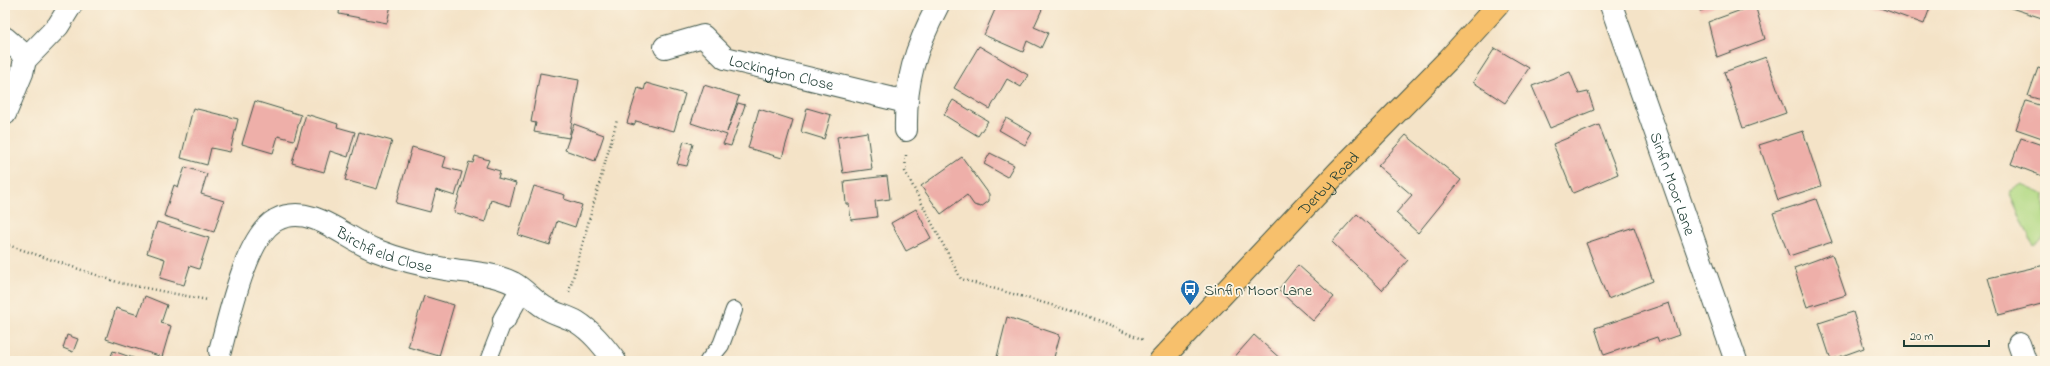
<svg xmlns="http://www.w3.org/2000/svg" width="2050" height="366" viewBox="0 0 2050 366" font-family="'Indie Flower',sans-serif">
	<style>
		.green { fill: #b1d983; stroke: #688b5c }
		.building { fill: #eeafa9 }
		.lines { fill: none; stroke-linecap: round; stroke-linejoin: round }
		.service-casing { stroke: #3f564a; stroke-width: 18 }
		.minor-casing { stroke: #3f564a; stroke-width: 24 }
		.primary-casing { stroke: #3f564a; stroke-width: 24 }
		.path { stroke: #3f564a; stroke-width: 2.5; stroke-dasharray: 1 3; stroke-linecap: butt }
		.service { stroke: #fff; stroke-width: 16 }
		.minor { stroke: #fff; stroke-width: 22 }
		.primary { stroke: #f7c06c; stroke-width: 22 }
		.labels { text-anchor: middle; stroke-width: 3.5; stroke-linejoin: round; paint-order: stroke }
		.street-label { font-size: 16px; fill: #1f3d34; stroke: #fcf5e5 }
		.poi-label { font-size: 16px; fill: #1f3d34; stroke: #fcf5e5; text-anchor: start }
	</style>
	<rect width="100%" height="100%" fill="#fcf5e5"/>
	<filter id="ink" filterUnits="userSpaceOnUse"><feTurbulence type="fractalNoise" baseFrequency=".025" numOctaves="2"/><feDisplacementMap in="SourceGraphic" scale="8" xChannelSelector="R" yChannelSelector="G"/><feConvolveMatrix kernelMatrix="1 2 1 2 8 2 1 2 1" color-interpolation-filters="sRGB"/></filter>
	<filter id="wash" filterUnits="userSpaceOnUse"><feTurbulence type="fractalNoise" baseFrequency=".012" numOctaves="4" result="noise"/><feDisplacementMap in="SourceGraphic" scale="16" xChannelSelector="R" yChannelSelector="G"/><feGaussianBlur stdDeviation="0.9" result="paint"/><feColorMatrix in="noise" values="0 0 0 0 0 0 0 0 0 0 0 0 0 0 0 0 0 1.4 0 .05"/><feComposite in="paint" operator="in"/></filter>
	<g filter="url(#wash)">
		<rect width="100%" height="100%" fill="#f4e3c7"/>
		<!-- green -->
		<path class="green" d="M 2022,184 L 2045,194 L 2045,237 L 2033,245 L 2009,192 Z"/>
		<g id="blocks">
			<!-- building -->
			<path class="building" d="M 340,5 L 391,5 L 387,23 L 339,14 Z
				M 997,5 L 1044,5 L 1034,27 L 1048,33 L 1041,48 L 1027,41 L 1023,52 L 984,35 Z
				M 1698,5 L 1717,5 L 1700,11 Z
				M 1755,5 L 1765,39 L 1717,57 L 1708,22 Z
				M 1872,5 L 1931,5 L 1924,24 Z
				M 2002,5 L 2045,5 L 2045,19 Z
				M 979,46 L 1028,75 L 1021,87 L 1007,79 L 990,109 L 954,88 Z
				M 1495,48 L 1529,68 L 1505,103 L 1473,82 Z
				M 1766,57 L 1786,113 L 1743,128 L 1724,72 Z
				M 2038,68 L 2045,70 L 2045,101 L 2028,96 Z
				M 1570,72 L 1579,94 L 1588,92 L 1594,110 L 1550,128 L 1532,86 Z
				M 540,73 L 579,80 L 569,138 L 534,132 L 536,123 L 531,122 Z
				M 646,83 L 685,94 L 674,131 L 636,121 L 634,125 L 627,123 L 638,88 L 644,90 Z
				M 704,85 L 739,96 L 727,132 L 738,103 L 745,105 L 731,146 L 723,144 L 727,135 L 691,123 Z
				M 953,100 L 988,121 L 978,136 L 944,115 Z
				M 255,101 L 301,115 L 294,140 L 278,136 L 273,153 L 242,144 Z
				M 2026,101 L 2045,107 L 2045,139 L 2016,129 Z
				M 193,108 L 238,119 L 230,152 L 211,148 L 207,165 L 181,158 Z
				M 807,108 L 831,115 L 824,139 L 801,132 Z
				M 759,109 L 793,120 L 782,158 L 748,148 Z
				M 306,114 L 338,124 L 337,127 L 355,132 L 348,157 L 330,151 L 324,172 L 292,163 Z
				M 1006,118 L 1032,133 L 1025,145 L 999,130 Z
				M 574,124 L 604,135 L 595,161 L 565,150 Z
				M 1599,125 L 1618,174 L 1573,193 L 1553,144 Z
				M 1803,131 L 1821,186 L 1778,200 L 1759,145 Z
				M 359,132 L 392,141 L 377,189 L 345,180 Z
				M 867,132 L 872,169 L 843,173 L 837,137 Z
				M 1406,135 L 1461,180 L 1418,233 L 1396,213 L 1412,195 L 1378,166 Z
				M 2021,138 L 2045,146 L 2045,177 L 2011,164 Z
				M 684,141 L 693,144 L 687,166 L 677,164 Z
				M 412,147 L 446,157 L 443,167 L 462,172 L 455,196 L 436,190 L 430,212 L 396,203 Z
				M 990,153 L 1014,165 L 1007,177 L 984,164 Z
				M 475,156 L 489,160 L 486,167 L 500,171 L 498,178 L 516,183 L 510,206 L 491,200 L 485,222 L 454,212 L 469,162 L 473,163 Z
				M 962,157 L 989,194 L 989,201 L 981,207 L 974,205 L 967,195 L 941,214 L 921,186 Z
				M 185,167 L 207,174 L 201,194 L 224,201 L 214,232 L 164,216 L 174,185 L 178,187 Z
				M 887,176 L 890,199 L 875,201 L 877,217 L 851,220 L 849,204 L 846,204 L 844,181 Z
				M 534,186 L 565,195 L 564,199 L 582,205 L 575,227 L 557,221 L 550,245 L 518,235 Z
				M 1816,199 L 1832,242 L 1789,256 L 1773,213 Z
				M 916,209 L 931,238 L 906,251 L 891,223 Z
				M 1357,214 L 1408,260 L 1382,290 L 1332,242 Z
				M 157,222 L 209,238 L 199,269 L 190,266 L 184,285 L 160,278 L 165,259 L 147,253 Z
				M 1634,227 L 1653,281 L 1608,299 L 1586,243 Z
				M 1832,254 L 1846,295 L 1807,307 L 1794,268 Z
				M 1298,265 L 1334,297 L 1313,321 L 1278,290 Z
				M 2045,265 L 2045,303 L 1999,315 L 1988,278 Z
				M 145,296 L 167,305 L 161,323 L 171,326 L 162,357 L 106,339 L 116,308 L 138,315 Z
				M 424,296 L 454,305 L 439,356 L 408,347 Z
				M 1669,303 L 1679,335 L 1659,342 L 1657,337 L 1604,355 L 1595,328 Z
				M 1853,312 L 1864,348 L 1831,360 L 1819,323 Z
				M 1007,317 L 1060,335 L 1053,361 L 996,361 Z
				M 67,335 L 78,339 L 73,352 L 63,348 Z
				M 1254,335 L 1283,361 L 1231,361 Z
				M 113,351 L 136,359 L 135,361 L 109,361 Z"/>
		</g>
	</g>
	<g filter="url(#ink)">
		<use href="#blocks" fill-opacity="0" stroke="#3f564a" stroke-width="1"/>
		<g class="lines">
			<defs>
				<path id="service" d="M 488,361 L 504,320
					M 708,361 L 721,345 L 734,310"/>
				<g id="minor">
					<path id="s1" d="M 1611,5 L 1736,361"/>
					<path d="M 5,38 L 20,51 L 25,60"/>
					<path id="s2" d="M 665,47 L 703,36 L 725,58 L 906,102"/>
					<path d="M 5,114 L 22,73 L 25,60 L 58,26 L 71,5"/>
					<path d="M 906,130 C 905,81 915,49 938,5"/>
					<path d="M 504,320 L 521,290"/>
					<path d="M 2019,344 L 2025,361"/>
					<path id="s3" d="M 220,351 C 229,318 246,236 276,220 C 311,202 344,238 375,250 C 398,259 421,265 445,269 C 468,272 493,273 513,283 C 524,289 533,300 544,307 C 554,314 567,316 577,322 C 593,332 604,347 615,361"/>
				</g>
				<g id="primary">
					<path id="s4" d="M 1160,361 L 1338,172 L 1448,60 L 1498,5"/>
				</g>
			</defs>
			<!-- service casing -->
			<use href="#service" class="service-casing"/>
			<!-- minor casing -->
			<use href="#minor" class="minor-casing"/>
			<!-- primary casing -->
			<use href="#primary" class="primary-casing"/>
			<!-- path -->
			<path class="path" d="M 906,155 L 905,171 L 961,279 L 1072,311 L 1144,340
				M 5,244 L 120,283 L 207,300
				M 569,292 L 617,120"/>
			<!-- service -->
			<use href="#service" class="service"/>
			<!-- minor -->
			<use href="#minor" class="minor"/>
			<!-- primary -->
			<use href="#primary" class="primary"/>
		</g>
	</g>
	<!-- icons -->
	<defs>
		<symbol id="bus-pin" viewBox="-11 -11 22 30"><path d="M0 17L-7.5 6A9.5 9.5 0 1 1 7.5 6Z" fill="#1f6fb2" stroke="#fcf5e5"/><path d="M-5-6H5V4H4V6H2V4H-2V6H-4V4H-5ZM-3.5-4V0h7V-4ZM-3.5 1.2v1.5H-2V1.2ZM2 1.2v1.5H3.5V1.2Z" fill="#fff"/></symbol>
	</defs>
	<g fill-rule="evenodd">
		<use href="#bus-pin" x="1179" y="278" width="22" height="30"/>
	</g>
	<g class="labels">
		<!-- street labels -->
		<g class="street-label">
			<text dy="6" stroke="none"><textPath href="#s2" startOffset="129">Lockington Close</textPath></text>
			<text dy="6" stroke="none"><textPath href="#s4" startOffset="245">Derby Road</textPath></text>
			<text dy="6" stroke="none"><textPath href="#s1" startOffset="189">Sinfin Moor Lane</textPath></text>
			<text dy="6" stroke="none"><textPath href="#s3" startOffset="262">Birchfield Close</textPath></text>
		</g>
		<!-- poi labels -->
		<g class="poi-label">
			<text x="1204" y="295">Sinfin Moor Lane</text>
		</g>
	</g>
	<!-- margin -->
	<rect width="2050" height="366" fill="none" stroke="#fcf5e5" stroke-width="20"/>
	<!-- scale -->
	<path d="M1904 340v6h85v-6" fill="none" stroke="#1f3d34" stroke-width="2"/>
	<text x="1910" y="340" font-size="12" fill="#1f3d34" stroke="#fcf5e5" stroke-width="3" paint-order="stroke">20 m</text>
</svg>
